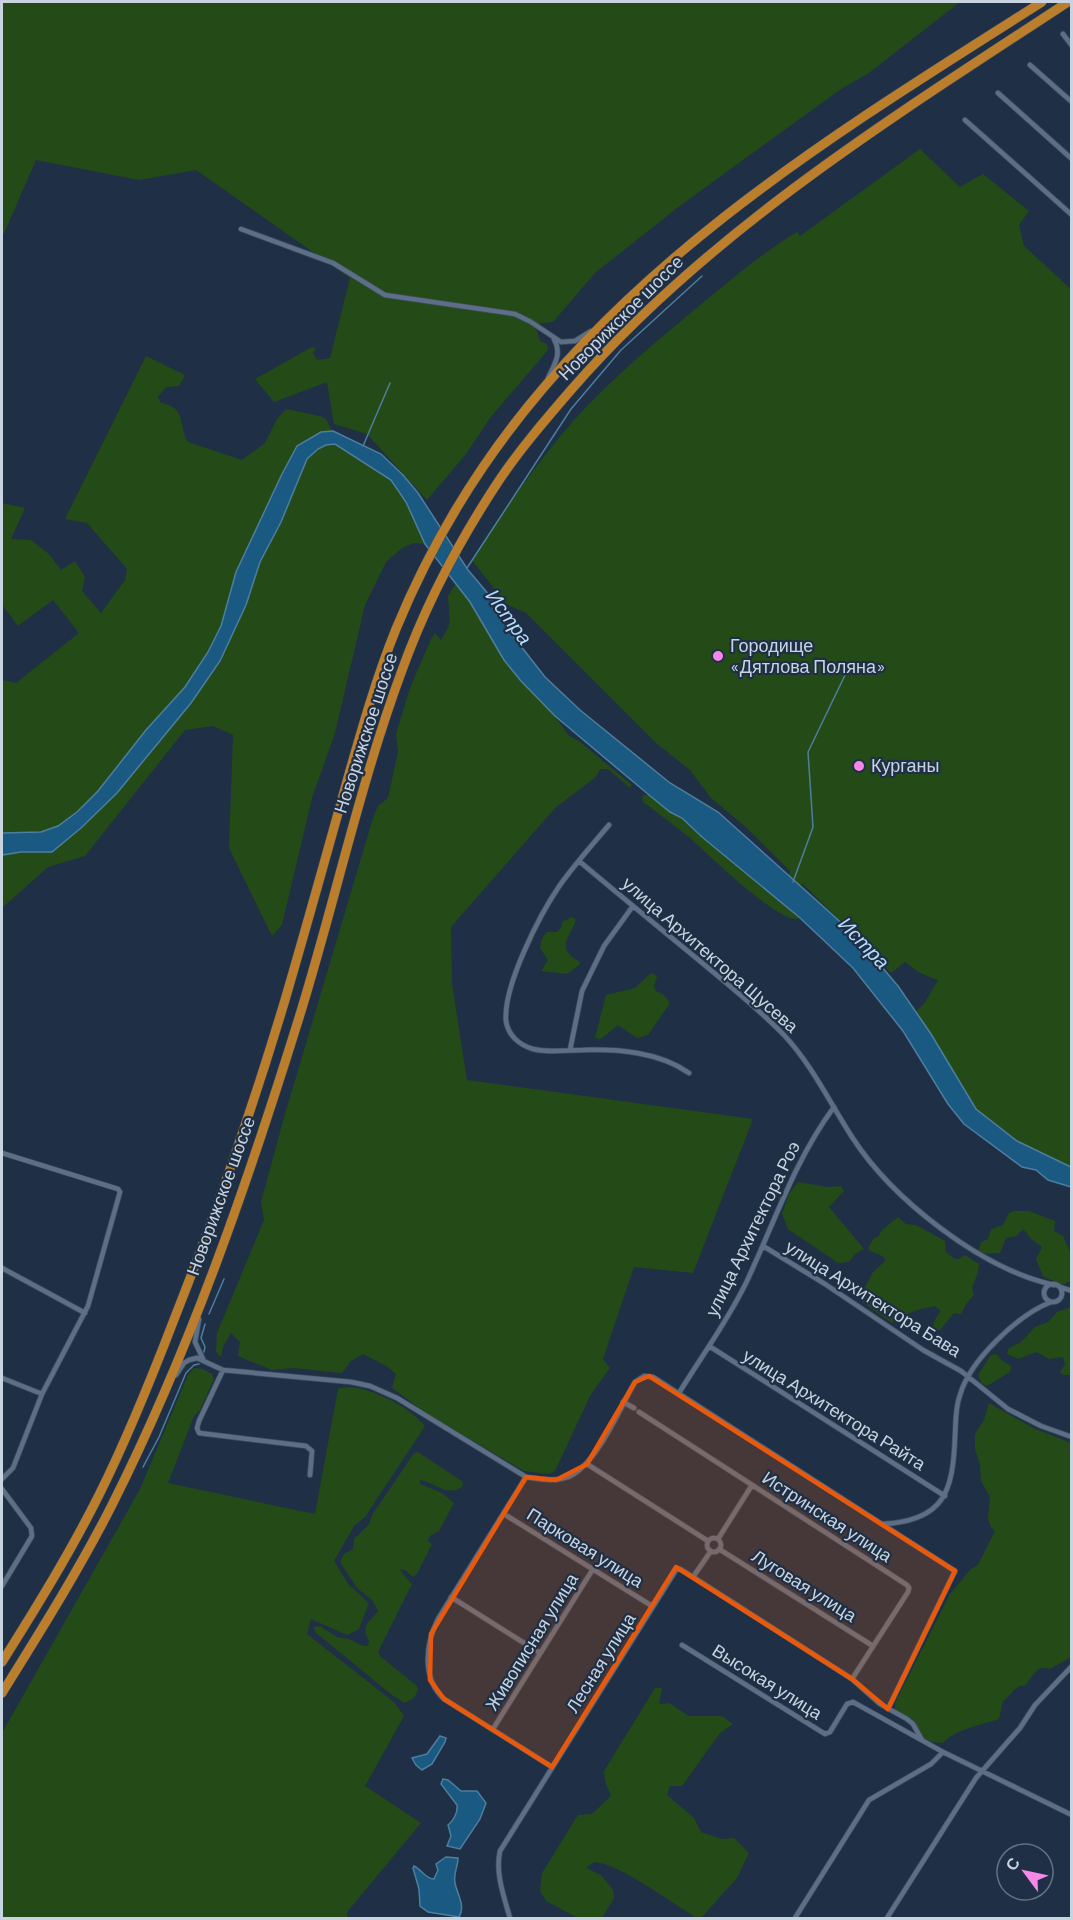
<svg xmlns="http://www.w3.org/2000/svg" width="1073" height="1920" viewBox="0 0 1073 1920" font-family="Barlow,sans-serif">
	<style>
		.green { fill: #244b17 }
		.water { fill: #195982; stroke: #4e7e9e; stroke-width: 1.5 }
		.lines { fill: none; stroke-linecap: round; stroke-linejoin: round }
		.stream { stroke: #4e7e9e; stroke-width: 1.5 }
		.minor-casing { stroke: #3e4c5d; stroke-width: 6 }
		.motorway-casing { stroke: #3e4c5d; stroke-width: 10 }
		.minor { stroke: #5c6f87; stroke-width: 4.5 }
		.motorway { stroke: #ba7e2c; stroke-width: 9 }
		.marked { fill: #e8590c; fill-opacity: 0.2; stroke: #e8590c; stroke-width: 4.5; stroke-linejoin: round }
		.poi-dot { fill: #f987e8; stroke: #1f2f45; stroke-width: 2 }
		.labels { text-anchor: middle; stroke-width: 4.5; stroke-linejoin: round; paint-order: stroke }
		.street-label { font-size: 18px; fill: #c9d4e1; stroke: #1f2f45 }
		.poi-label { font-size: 18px; fill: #c9d4e1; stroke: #1f2f45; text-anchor: start }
		.water-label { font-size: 20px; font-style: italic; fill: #b7ddfc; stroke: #1f2f45 }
	</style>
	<rect width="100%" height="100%" fill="#1f2f45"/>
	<!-- green -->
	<path class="green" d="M 2,2 L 960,2 L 869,73 L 841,89 L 677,208 L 595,273 L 553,322 L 535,324 L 540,341 L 547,344 L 548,350 L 490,418 L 466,454 L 427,500 L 367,434 L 334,424 L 327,382 L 274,402 L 255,379 L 312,347 L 316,348 L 313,353 L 317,360 L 330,358 L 350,278 L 196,170 L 139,180 L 36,160 L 2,238 Z
		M 920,149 L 960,187 L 983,174 L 1029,211 L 1019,225 L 1024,246 L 1072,290 L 1071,1167 L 1017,1141 L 976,1109 L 916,1011 L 924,1004 L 938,980 L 920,973 L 905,962 L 891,973 L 866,946 L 802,883 L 800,886 L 788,877 L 790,871 L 747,828 L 711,798 L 690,770 L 656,743 L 526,613 L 506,604 L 472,560 C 503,511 536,464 574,420 C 612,378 656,342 699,306 C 731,280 762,253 797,232 L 800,236 Z
		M 146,356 L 185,375 L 179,386 L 166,387 L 158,397 L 161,403 C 187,407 178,426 188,442 L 242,460 L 265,443 L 277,419 L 286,409 L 320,416 L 326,419 L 332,431 L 321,432 L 297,446 L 282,474 L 236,572 L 221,626 L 208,652 L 185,687 L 146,730 L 98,791 L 77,812 L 58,826 L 41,832 L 2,833 L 2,680 L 16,683 L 79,633 L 53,600 L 18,626 L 2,605 L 2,503 L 25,508 L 11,539 L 31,540 L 49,554 L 61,570 L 75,561 L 85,577 L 82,591 L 101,613 L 125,580 L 127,569 L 87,523 L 65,519 Z
		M 335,444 L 391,480 L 406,502 L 425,544 L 414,543 L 402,548 L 386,562 L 365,605 L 335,733 L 312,798 L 282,925 L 272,936 L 229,848 L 233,735 L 213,726 L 185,730 L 85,856 L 48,867 L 2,908 L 2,855 L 21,852 L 52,852 L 81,828 L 117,793 L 191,703 L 220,661 L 246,605 L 260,562 L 281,522 L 307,459 L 318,449 L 326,445 Z
		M 456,583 L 470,602 L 504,660 L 521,681 L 555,716 L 569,736 L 579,741 L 632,785 L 630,788 L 608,769 L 600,769 L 596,777 L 555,808 L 451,927 L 452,984 L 467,1080 L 753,1119 L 693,1273 L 634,1267 L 603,1359 L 610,1368 L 591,1394 L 555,1471 L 549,1474 L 524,1471 L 429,1415 L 392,1388 L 396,1374 L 388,1367 L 363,1354 L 351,1361 L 342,1373 L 292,1368 L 272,1370 L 238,1356 L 240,1342 L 231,1333 L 223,1347 L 221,1357 L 216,1352 L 217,1333 L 264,1220 L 261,1202 L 285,1114 L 373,818 L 378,806 L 388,798 L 398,752 L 396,734 L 410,688 L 431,639 L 435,633 L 441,640 L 448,628 L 450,621 L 448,596 Z
		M 642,795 L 649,795 L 670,812 L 682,818 L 702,837 L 799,917 L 798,919 C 777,922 709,855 691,839 C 676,826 659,814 643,802 Z
		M 572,917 L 576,920 C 568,940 556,948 580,962 L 579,965 L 567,974 L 541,971 L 548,960 L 540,948 L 542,938 L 547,932 L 557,932 L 562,927 L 562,922 Z
		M 651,973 L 657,976 L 654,986 L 656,991 L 664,995 L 670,1003 L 648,1035 L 637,1038 L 618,1025 L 601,1039 L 595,1038 L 606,995 L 635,988 Z
		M 798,1182 L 828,1187 L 841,1186 L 844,1191 L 829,1207 L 864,1249 L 855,1254 L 849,1262 L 838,1263 L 788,1229 L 782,1214 L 789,1194 Z
		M 1014,1211 L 1029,1211 L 1055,1221 L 1054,1231 L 1063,1236 L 1072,1256 L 1070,1281 L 1062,1285 L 1043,1276 L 1036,1259 L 1042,1247 L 1031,1239 L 1025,1231 L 1022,1230 L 1016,1236 L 1006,1238 L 1000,1253 L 983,1254 L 978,1252 L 981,1242 L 988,1239 L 991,1229 L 1003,1225 L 1009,1213 Z
		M 898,1217 L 906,1224 L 916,1225 L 945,1241 L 946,1252 L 955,1259 L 959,1259 L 965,1255 L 979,1264 L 978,1272 L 972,1288 L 974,1295 L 966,1304 L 961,1314 L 954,1313 L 940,1330 L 934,1330 C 932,1322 936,1318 941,1311 L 935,1306 C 919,1309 905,1313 892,1323 L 862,1302 L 860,1297 L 873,1272 L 886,1260 L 882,1256 L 869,1250 L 868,1248 L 874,1238 L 878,1237 L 882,1230 Z
		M 1071,1307 L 1071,1375 L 1064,1375 L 1060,1372 L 1065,1364 L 1063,1357 L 1049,1359 L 1036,1352 L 1018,1359 L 1007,1354 L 1008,1349 L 1021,1342 L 1035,1327 L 1048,1322 L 1057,1312 Z
		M 994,1354 L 998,1355 L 1000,1359 L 1011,1366 L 1010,1372 L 987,1386 L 981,1383 L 978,1375 L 990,1356 Z
		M 194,1368 L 203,1369 L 212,1374 L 214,1379 L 200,1410 L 194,1416 L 168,1483 L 315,1514 L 338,1389 C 360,1380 412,1408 425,1426 L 365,1517 L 354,1526 L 334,1561 L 349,1585 L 369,1603 L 359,1629 L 347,1635 L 311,1619 L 307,1634 L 394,1702 L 404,1716 L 365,1786 L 421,1823 L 347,1912 L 347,1918 L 2,1918 L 2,1733 L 140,1489 L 188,1375 Z
		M 989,1403 L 1033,1428 L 1071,1443 L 1071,1657 L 1050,1669 C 1037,1665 1034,1674 1027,1683 C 1020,1690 1026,1683 1018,1687 C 1012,1691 1009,1697 1003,1701 L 999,1719 C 984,1724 953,1730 943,1743 L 932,1742 L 923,1738 L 918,1732 L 913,1719 L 895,1711 L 895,1703 L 950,1594 L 971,1569 L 978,1565 L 995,1531 L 991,1527 L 988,1519 L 990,1497 L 981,1481 L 980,1465 L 975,1449 L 975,1434 L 984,1420 Z
		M 418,1452 L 463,1482 L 462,1487 C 447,1497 435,1483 420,1480 L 420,1484 L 442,1493 L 454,1503 L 439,1531 L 430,1536 L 428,1541 L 432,1544 L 417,1574 L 413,1577 L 405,1570 L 400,1569 L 402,1573 L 412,1584 L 378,1652 L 380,1656 L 417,1686 L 418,1690 L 414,1698 L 405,1703 L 392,1695 L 315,1632 L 314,1627 L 320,1626 L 337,1637 L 349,1639 L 363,1646 L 368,1646 L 369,1641 C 360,1623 369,1625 378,1611 L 373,1601 L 357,1588 L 340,1562 L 344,1554 L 353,1549 L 354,1539 L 369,1524 L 372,1515 L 414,1453 Z
		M 655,1688 L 662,1688 L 659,1704 L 669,1703 L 689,1716 L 722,1716 L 733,1724 L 720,1733 L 682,1786 L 670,1786 L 667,1795 L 694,1818 L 701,1832 L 722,1839 L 734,1838 L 749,1853 L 737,1878 L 701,1918 L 697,1918 C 673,1904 619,1863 594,1862 L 586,1868 L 601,1875 L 613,1890 L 614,1898 L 602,1918 L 578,1918 L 546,1901 L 540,1891 L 542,1873 L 578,1815 L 592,1814 L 611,1796 L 605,1781 L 604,1771 Z"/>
	<!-- water -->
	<path class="water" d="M 333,431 L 381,454 L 403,475 L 418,493 L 468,570 L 490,596 L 506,627 L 545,677 L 580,710 L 670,783 L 718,812 L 846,927 L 865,947 L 898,986 L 931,1034 L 976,1109 L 1017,1141 L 1071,1167 L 1071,1187 L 1048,1180 L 1036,1170 L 1022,1167 L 964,1124 L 948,1104 L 903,1031 L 853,968 L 799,917 L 702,837 L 682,818 L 670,812 L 649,795 L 555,716 L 521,681 L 504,660 L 470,602 L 425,544 L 406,502 L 391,480 L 335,444 L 326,445 L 318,449 L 307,459 L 281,522 L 260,562 L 246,605 L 220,661 L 191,703 L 117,793 L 81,828 L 52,852 L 21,852 L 2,855 L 2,833 L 41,832 L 58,826 L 77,812 L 98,791 L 146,730 L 185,687 L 208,652 L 221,626 L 236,572 L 282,474 L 297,446 L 321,432 Z
		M 440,1736 L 446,1738 L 445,1742 L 432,1764 L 422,1770 L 416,1765 L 412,1758 L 427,1754 Z
		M 443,1779 L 448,1780 L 461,1791 L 477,1791 L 486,1803 L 480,1819 L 460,1849 L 447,1846 L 451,1836 L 448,1825 C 453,1821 458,1813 457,1805 L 441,1784 Z
		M 446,1857 L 458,1858 C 458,1867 453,1874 455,1883 C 457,1894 466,1906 459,1917 L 428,1912 L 420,1906 L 419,1889 L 413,1868 L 414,1866 C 422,1870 426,1879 434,1879 L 438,1870 L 436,1864 Z"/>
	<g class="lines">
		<!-- stream -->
		<path class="stream" d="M 363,446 L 390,383
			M 467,568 L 571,409 L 621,350 L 702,276
			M 793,882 L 813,827 L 808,752 L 847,671
			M 209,1314 L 224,1279
			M 204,1352 L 205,1347 L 201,1338 L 205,1324
			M 143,1467 L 159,1437 L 186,1373 L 194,1365 L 199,1364"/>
		<defs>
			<path id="minor" d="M 1063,34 L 1072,46
				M 1030,65 L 1072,102
				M 998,93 L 1072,159
				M 965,120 L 1072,215
				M 241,229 L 333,263 L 385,295 L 515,314 L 531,322 L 561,342 L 575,341 L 591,331
				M 548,378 C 555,364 562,353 554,339
				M 609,825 C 592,845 575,864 560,885 C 540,914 503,986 506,1021 C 508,1035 519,1045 533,1049 C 549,1053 567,1050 583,1050 C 619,1049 659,1052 689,1073
				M 579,861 C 617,893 656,925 695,957 C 725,982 756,1006 784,1035 C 812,1065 830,1103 852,1137 C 892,1199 981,1269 1054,1285
				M 570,1050 L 582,991 L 604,946 L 633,906
				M 2,1153 L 118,1189 L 120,1192 L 88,1306 L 42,1394 L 13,1468 L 2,1479
				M 763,1246 L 825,1284 L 923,1350 L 961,1371 L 1008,1409 L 1041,1426 L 1072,1437
				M 2,1268 L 85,1313
				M1044 1293a9 9 0 1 1 18 0a9 9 0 1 1-18 0Z
				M 1060,1287 L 1072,1291
				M 199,1319 L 195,1342 L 203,1359
				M 709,1346 L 945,1496
				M 223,1370 L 199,1421 L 197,1428 L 199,1433 L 306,1446 L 312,1451 L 310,1475
				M 176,1375 L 184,1363 L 189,1360 L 197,1358 L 223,1370 L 351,1382 L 370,1386 L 397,1398 L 526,1477 C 540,1479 554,1482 568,1477 C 596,1466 620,1408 635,1382 L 644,1376 L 653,1377 L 955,1571 L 888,1709
				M 2,1378 L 42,1394
				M 679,1393 C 701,1357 727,1322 746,1283 C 774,1224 794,1161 834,1107
				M 623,1402 L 634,1408
				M 639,1412 L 907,1585 L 909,1588 L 908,1592 L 852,1679
				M 587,1464 L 708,1541
				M 526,1477 L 438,1619 C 425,1645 422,1679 444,1699 L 552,1767
				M 2,1489 L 31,1528 L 32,1536 L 2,1586
				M 504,1514 L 652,1606
				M 882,1524 C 945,1521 953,1491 955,1436 C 956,1422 955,1408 960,1395 C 970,1360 1018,1315 1051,1302
				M707 1545a7 7 0 1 1 14 0a7 7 0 1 1-14 0Z
				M 718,1539 L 752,1485
				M 719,1549 L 873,1646
				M 693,1577 L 711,1551
				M 451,1597 L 540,1653
				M 682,1645 L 825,1734 L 830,1732 L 847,1704 L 853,1702 L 943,1752 L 1072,1815
				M 493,1729 L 593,1569
				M 510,1918 C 504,1897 495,1873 500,1851 L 676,1570 L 680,1569 L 693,1577 L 852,1679 L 880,1704 L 907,1719 L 913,1724 L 922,1740
				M 795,1918 L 869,1800 L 931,1764 L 943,1752
				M 887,1918 L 976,1778 L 1020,1728 L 1035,1705 L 1072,1666"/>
			<path id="motorway" d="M 2,1662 C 36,1608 70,1553 99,1495 C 128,1437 152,1377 175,1317 C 216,1213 253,1107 285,1000 C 307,925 328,849 349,774 C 363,725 377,676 396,629 C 419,573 449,517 483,467 C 622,262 837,132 1042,2
				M 2,1693 C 40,1632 79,1570 112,1505 C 189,1352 247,1185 298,1021 C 334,906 359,787 401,673 C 425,606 460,539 500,479 C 521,448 546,419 571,390 C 710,230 893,117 1068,2"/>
		</defs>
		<!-- minor casing -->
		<use href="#minor" class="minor-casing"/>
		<!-- motorway casing -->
		<use href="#motorway" class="motorway-casing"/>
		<!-- minor -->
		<use href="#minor" class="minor"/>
		<!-- motorway -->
		<use href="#motorway" class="motorway"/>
	</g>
	<!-- marked area -->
	<path class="marked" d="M 649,1376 L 955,1571 L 888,1709 L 852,1679 L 676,1567 L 552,1767 L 444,1699 L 430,1680 L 431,1634 L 526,1477 L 556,1480 L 587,1464 L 635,1382 Z"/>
	<!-- markers -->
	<g class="poi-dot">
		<circle cx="718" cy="656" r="6"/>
		<circle cx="859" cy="766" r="6"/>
	</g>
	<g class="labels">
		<!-- street labels -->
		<g class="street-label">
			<text transform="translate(621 318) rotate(-45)" y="6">Новорижское шоссе</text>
			<text transform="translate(366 733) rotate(-72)" y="6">Новорижское шоссе</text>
			<text transform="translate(710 955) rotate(41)" y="6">улица Архитектора Щусева</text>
			<text transform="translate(221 1196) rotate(-70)" y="6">Новорижское шоссе</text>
			<text transform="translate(753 1229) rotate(-64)" y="6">улица Архитектора Роэ</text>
			<text transform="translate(873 1299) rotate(32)" y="6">улица Архитектора Бава</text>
			<text transform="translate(834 1410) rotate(32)" y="6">улица Архитектора Райта</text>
			<text transform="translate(827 1517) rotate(33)" y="6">Истринская улица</text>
			<text transform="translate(585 1548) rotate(32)" y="6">Парковая улица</text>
			<text transform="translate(804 1586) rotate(32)" y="6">Луговая улица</text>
			<text transform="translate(532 1642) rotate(-58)" y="6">Живописная улица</text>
			<text transform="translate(601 1663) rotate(-58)" y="6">Лесная улица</text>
			<text transform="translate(767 1682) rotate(32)" y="6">Высокая улица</text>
		</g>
		<!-- poi labels -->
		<g class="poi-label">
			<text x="730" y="652">Городище<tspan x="730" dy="21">«Дятлова Поляна»</tspan></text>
			<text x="871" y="772">Курганы</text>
		</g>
		<!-- water labels -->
		<g class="water-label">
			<text transform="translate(509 617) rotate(54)" y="7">Истра</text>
			<text transform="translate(864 943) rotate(46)" y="7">Истра</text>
		</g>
	</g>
	<!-- border -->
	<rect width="1073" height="1920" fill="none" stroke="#c9d4e1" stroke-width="6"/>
	<!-- north arrow -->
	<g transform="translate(1025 1872) rotate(303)"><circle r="28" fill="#1f2f45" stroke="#637183" stroke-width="1.5"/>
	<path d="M0-4.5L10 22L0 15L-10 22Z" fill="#f987e8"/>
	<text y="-9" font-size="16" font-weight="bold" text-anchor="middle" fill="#c9d4e1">С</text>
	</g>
</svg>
